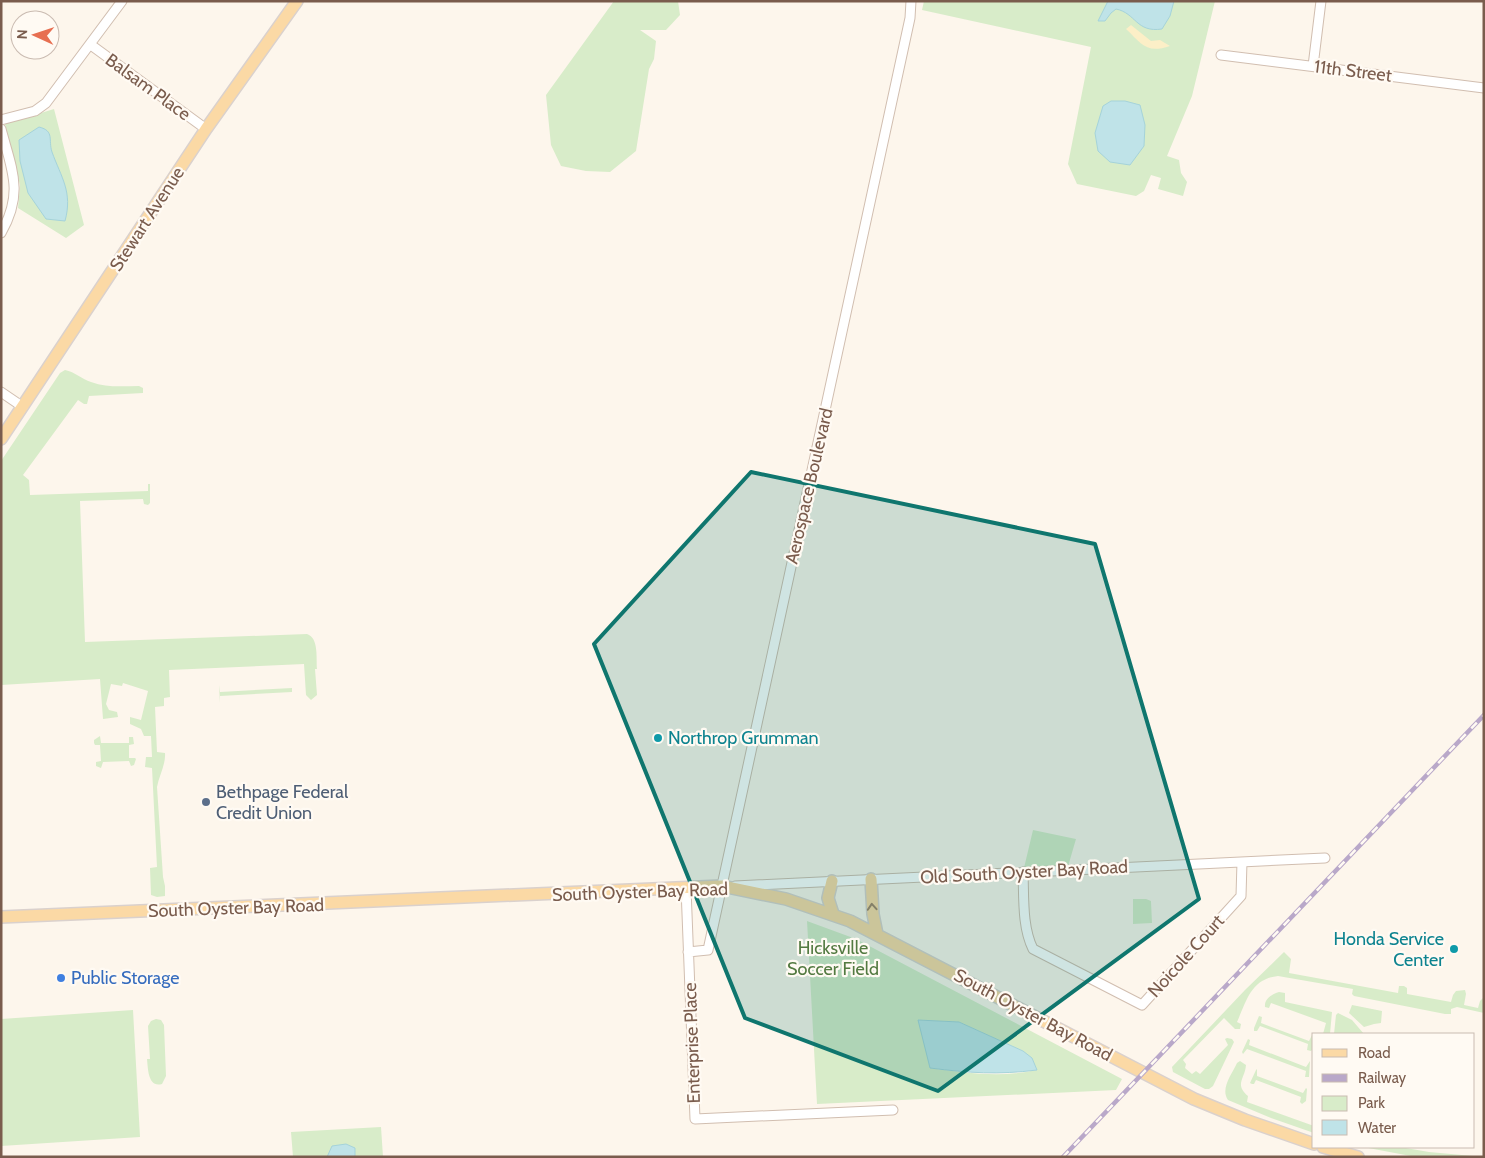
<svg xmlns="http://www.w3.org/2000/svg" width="1485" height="1158" viewBox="0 0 1485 1158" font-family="Cabin,sans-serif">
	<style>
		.green { fill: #d8ecc9; fill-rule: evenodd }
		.sand { fill: #fcefc7 }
		.water { fill: #bfe3e8; stroke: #a5d3da }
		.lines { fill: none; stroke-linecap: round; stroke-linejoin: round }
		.minor-casing { stroke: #d1beb0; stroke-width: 11 }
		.major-casing { stroke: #dad1cd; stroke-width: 14 }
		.minor { stroke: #fff; stroke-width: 9 }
		.major { stroke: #fbd9a5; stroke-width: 11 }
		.rail-casing { stroke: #b9a8c9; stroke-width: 4.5 }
		.rail { stroke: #fffaf3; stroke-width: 2.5; stroke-dasharray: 8; stroke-linecap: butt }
		.oneway { stroke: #a18267 }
		.marked { fill: #0f766e; fill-opacity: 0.2; stroke: #0f766e; stroke-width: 4; stroke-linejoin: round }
		.culture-dot { fill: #0f9aa8; stroke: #fffaf3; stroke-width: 2 }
		.service-dot { fill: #5c6f8a; stroke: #fffaf3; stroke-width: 2 }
		.shop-dot { fill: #3f7fe0; stroke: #fffaf3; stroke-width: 2 }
		.labels { text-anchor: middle; stroke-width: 4.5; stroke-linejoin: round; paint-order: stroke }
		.street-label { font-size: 18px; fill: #7a5c4d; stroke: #fffaf3 }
		.culture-label { font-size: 18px; fill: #0d838f; stroke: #fffaf3; text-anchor: start }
		.service-label { font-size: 18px; fill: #4e5e75; stroke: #fffaf3; text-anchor: start }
		.park-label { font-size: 18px; fill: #537a41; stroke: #fffaf3 }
		.shop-label { font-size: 18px; fill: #366cbe; stroke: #fffaf3; text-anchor: start }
	</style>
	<rect width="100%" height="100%" fill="#fdf6ec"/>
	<!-- green -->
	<path class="green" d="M 614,1 L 678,1 L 680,15 L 666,30 L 640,30 L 656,41 L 654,59 L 649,69 L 636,151 L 610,172 L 586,171 L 561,166 L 551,145 L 546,95 Z
		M 924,1 L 1215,1 L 1192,96 L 1167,156 L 1179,160 L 1181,173 L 1187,182 L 1183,196 L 1158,189 L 1161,178 L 1151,175 L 1144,191 L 1136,196 L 1077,184 L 1068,164 L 1091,47 L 922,10 Z
		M 54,109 L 84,225 L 66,238 L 18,208 L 20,185 L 5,124 Z
		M 65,370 C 75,372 82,379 91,382 C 107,388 123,386 139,386 L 143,388 L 143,393 L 89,396 L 87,404 L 84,404 L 78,400 L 23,475 L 29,480 L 30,495 L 148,491 L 148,484 L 150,484 L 150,503 L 148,505 L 144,504 L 143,499 L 80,501 L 85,642 L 307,634 C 319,638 316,658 317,669 L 315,669 L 317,695 L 311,700 L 306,695 L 304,664 L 169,670 L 170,697 L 164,698 L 164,706 L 155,707 L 157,752 L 165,753 C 166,764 159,776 157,787 L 163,877 L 165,886 L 165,896 L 157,897 L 151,895 L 150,868 L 157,867 L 152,768 L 145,767 L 146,757 L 152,757 L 151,736 L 144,736 L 141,729 L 130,724 L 130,717 L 141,720 L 148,691 L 123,683 L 122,686 L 111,684 L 106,704 L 109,710 L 117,712 L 118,717 L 103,719 L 100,679 L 1,685 L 1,461 L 60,373 Z
		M 219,685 L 220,692 L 292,688 L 292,692 L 220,696 L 220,703 Z
		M 100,736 L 101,743 L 129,743 L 129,737 L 133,737 L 134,744 L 129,745 L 129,758 L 135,758 L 136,759 L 134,765 L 131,766 L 129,761 L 103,762 L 101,768 L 96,766 L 96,762 L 101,761 L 100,745 L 95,745 L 94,743 L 94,740 Z
		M 1033,830 L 1076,839 L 1067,870 L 1023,872 Z
		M 1133,899 L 1146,899 L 1151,901 L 1152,923 L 1133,924 Z
		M 807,921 L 856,939 L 1122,1079 L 1116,1090 L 817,1104 ZM 919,1020 L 959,1022 L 1023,1051 L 1036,1070 C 1001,1078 966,1073 930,1068 Z
		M 1284,952 L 1291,959 L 1289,973 L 1398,993 L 1399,986 L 1404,986 L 1407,988 L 1407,994 L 1451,1002 L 1453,995 L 1456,991 L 1465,990 L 1466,994 L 1464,1005 L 1478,1008 L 1480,1001 L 1484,997 L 1484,1013 L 1457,1007 L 1451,1009 L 1451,1014 L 1445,1014 L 1354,996 L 1352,994 L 1353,989 L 1278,976 C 1251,979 1247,1000 1237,1022 L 1241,1024 L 1240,1029 L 1235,1029 L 1224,1018 L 1183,1060 L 1186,1064 L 1185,1068 L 1192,1074 L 1196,1071 L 1200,1074 L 1228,1045 L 1225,1039 L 1227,1038 L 1232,1039 L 1234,1042 L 1213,1086 L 1209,1089 L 1205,1089 L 1173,1072 L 1172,1067 L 1245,990 Z
		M 1279,992 L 1285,993 L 1285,1002 L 1332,1012 L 1330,1034 L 1323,1034 L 1326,1023 L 1271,1003 L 1269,1008 L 1265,1007 C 1264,999 1272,994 1279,992 Z
		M 1352,1005 L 1382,1011 L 1381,1023 L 1374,1024 L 1364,1027 L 1349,1013 Z
		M 133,1010 L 140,1137 L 1,1146 L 1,1019 Z
		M 1338,1013 L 1352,1020 L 1364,1034 L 1334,1034 L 1336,1015 Z
		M 1259,1016 L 1262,1017 L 1261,1023 L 1309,1041 L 1312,1035 L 1312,1050 L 1311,1051 L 1307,1050 L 1308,1044 L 1260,1026 L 1257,1031 L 1254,1031 L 1254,1028 Z
		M 156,1019 L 161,1020 L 164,1025 L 166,1076 L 162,1084 C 148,1088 148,1069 147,1059 L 150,1059 L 148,1026 L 151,1021 Z
		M 1248,1039 L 1250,1040 L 1249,1045 L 1306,1067 L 1310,1061 L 1309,1077 L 1305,1077 L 1306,1071 L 1247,1049 L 1243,1054 L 1242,1052 Z
		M 1240,1061 L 1246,1065 C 1245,1079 1234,1084 1248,1096 L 1247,1102 L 1314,1126 L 1314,1133 L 1271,1118 L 1228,1100 C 1220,1089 1232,1074 1237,1063 Z
		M 1257,1069 L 1257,1076 L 1303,1093 L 1306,1088 L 1307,1089 L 1306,1101 L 1302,1104 L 1300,1102 L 1301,1097 L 1256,1080 L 1254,1084 L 1252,1084 L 1250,1083 L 1256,1070 Z
		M 381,1127 L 383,1157 L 293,1157 L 291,1132 Z
		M 1363,1147 L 1400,1147 L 1429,1152 L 1484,1157 L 1416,1157 Z"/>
	<!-- sand -->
	<path class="sand" d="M 1131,25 L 1151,41 L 1160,40 L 1170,46 C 1146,54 1142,44 1126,29 Z"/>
	<!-- water -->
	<path class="water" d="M 1108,1 L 1174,1 L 1170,16 L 1162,29 C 1136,33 1136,13 1116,9 L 1111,13 L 1105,21 L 1098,21 Z
		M 1111,101 L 1125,101 L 1140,105 L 1145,125 L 1144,146 L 1130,165 L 1110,162 L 1098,151 L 1095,133 L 1103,106 Z
		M 39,127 C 55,131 48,140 52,152 C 61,177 73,192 65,221 L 46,219 L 28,193 L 20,161 L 19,140 Z
		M 918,1020 L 959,1022 L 1023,1051 L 1032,1058 L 1037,1070 C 998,1075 969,1073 930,1068 Z
		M 346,1144 L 355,1148 L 355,1157 L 327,1157 L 332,1146 Z"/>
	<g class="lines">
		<defs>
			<path id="minor" d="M 91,45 L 206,129
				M 1221,55 L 1484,88
				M 1313,66 L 1321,1
				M 1,120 L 35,111 L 46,103 L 122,1
				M 1,129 C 12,170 24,193 1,233
				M 1,392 L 23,407
				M 1023,872 C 1024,897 1022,927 1033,949 L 1142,1005 L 1241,896 L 1242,862
				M 735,886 L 1325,858
				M 686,888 L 695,1119 L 893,1110
				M 688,952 L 708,950 L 910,18 L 911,1"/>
			<path id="major" d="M 1,439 L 206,129 L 297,1
				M 871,879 L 873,914 L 877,934
				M 832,881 L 828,898 L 833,914
				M 1,917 L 722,886 L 786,899 L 850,921 L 1194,1099 L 1245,1120 L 1314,1144
				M 1323,1147 L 1358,1157"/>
		</defs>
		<!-- minor casing -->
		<use href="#minor" class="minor-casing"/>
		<!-- major casing -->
		<use href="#major" class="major-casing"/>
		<!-- minor -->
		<use href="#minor" class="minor"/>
		<!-- major -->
		<use href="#major" class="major"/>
		<defs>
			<path id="rail" d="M 1063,1157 L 1484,715"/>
		</defs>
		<!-- rail casing -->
		<use href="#rail" class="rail-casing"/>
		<!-- rail -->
		<use href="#rail" class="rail"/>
	</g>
	<!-- one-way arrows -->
	<defs><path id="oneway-chevron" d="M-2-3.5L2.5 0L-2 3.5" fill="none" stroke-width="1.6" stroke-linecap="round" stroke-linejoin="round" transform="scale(1.25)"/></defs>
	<use class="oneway" href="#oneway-chevron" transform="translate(872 907) rotate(-94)"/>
	<!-- marked area -->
	<path class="marked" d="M 751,472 L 1095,544 L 1199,899 L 938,1091 L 745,1018 L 594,644 Z"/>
	<!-- markers -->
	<g class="culture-dot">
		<circle cx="658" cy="738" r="5"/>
		<circle cx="1454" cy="949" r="5"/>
	</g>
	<circle class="service-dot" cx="206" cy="802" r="5"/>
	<circle class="shop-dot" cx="61" cy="978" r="5"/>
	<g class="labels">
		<!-- street labels -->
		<g class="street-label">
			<text transform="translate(1353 71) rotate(7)" y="6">11th Street</text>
			<text transform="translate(148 87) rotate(36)" y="6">Balsam Place</text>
			<text transform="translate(147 219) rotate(-57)" y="6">Stewart Avenue</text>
			<text transform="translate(809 486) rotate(-77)" y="6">Aerospace Boulevard</text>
			<text transform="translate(1024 872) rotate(-3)" y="6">Old South Oyster Bay Road</text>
			<text transform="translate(640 892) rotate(-2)" y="6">South Oyster Bay Road</text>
			<text transform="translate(236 908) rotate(-2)" y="6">South Oyster Bay Road</text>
			<text transform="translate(1186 956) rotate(-48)" y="6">Noicole Court</text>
			<text transform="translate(1033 1015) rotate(28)" y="6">South Oyster Bay Road</text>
			<text transform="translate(692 1043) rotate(-92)" y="6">Enterprise Place</text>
		</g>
		<!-- culture labels -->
		<g class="culture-label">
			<text x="668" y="744">Northrop Grumman</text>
			<text x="1444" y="945" text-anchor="end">Honda Service<tspan x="1444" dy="21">Center</tspan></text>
		</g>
		<!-- service labels -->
		<g class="service-label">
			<text x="216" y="798">Bethpage Federal<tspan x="216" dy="21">Credit Union</tspan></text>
		</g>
		<!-- park labels -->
		<g class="park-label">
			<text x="833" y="954">Hicksville<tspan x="833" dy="21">Soccer Field</tspan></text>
		</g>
		<!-- shop labels -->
		<g class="shop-label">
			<text x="71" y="984">Public Storage</text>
		</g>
	</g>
	<!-- border -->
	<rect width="1485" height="1158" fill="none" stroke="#7a5c4d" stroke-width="5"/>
	<!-- legend -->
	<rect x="1312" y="1033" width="162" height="115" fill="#fffaf3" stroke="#cabbb1"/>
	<rect x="1322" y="1049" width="25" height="8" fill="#fbd9a5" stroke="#cabbb1"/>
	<text x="1358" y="1058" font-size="15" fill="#7a5c4d">Road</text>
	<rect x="1322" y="1074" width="25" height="8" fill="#b9a8c9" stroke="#cabbb1"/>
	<text x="1358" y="1083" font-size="15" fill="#7a5c4d">Railway</text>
	<rect x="1322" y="1096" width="25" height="15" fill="#d8ecc9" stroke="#cabbb1"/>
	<text x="1358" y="1108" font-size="15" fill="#7a5c4d">Park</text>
	<rect x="1322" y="1120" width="25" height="15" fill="#bfe3e8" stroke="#cabbb1"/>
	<text x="1358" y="1133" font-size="15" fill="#7a5c4d">Water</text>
	<!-- north arrow -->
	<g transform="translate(35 35) rotate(273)"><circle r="24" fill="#fffaf3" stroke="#cabbb1"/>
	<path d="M0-4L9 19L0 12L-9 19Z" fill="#e76f51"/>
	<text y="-8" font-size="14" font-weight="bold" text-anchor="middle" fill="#7a5c4d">N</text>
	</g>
</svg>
